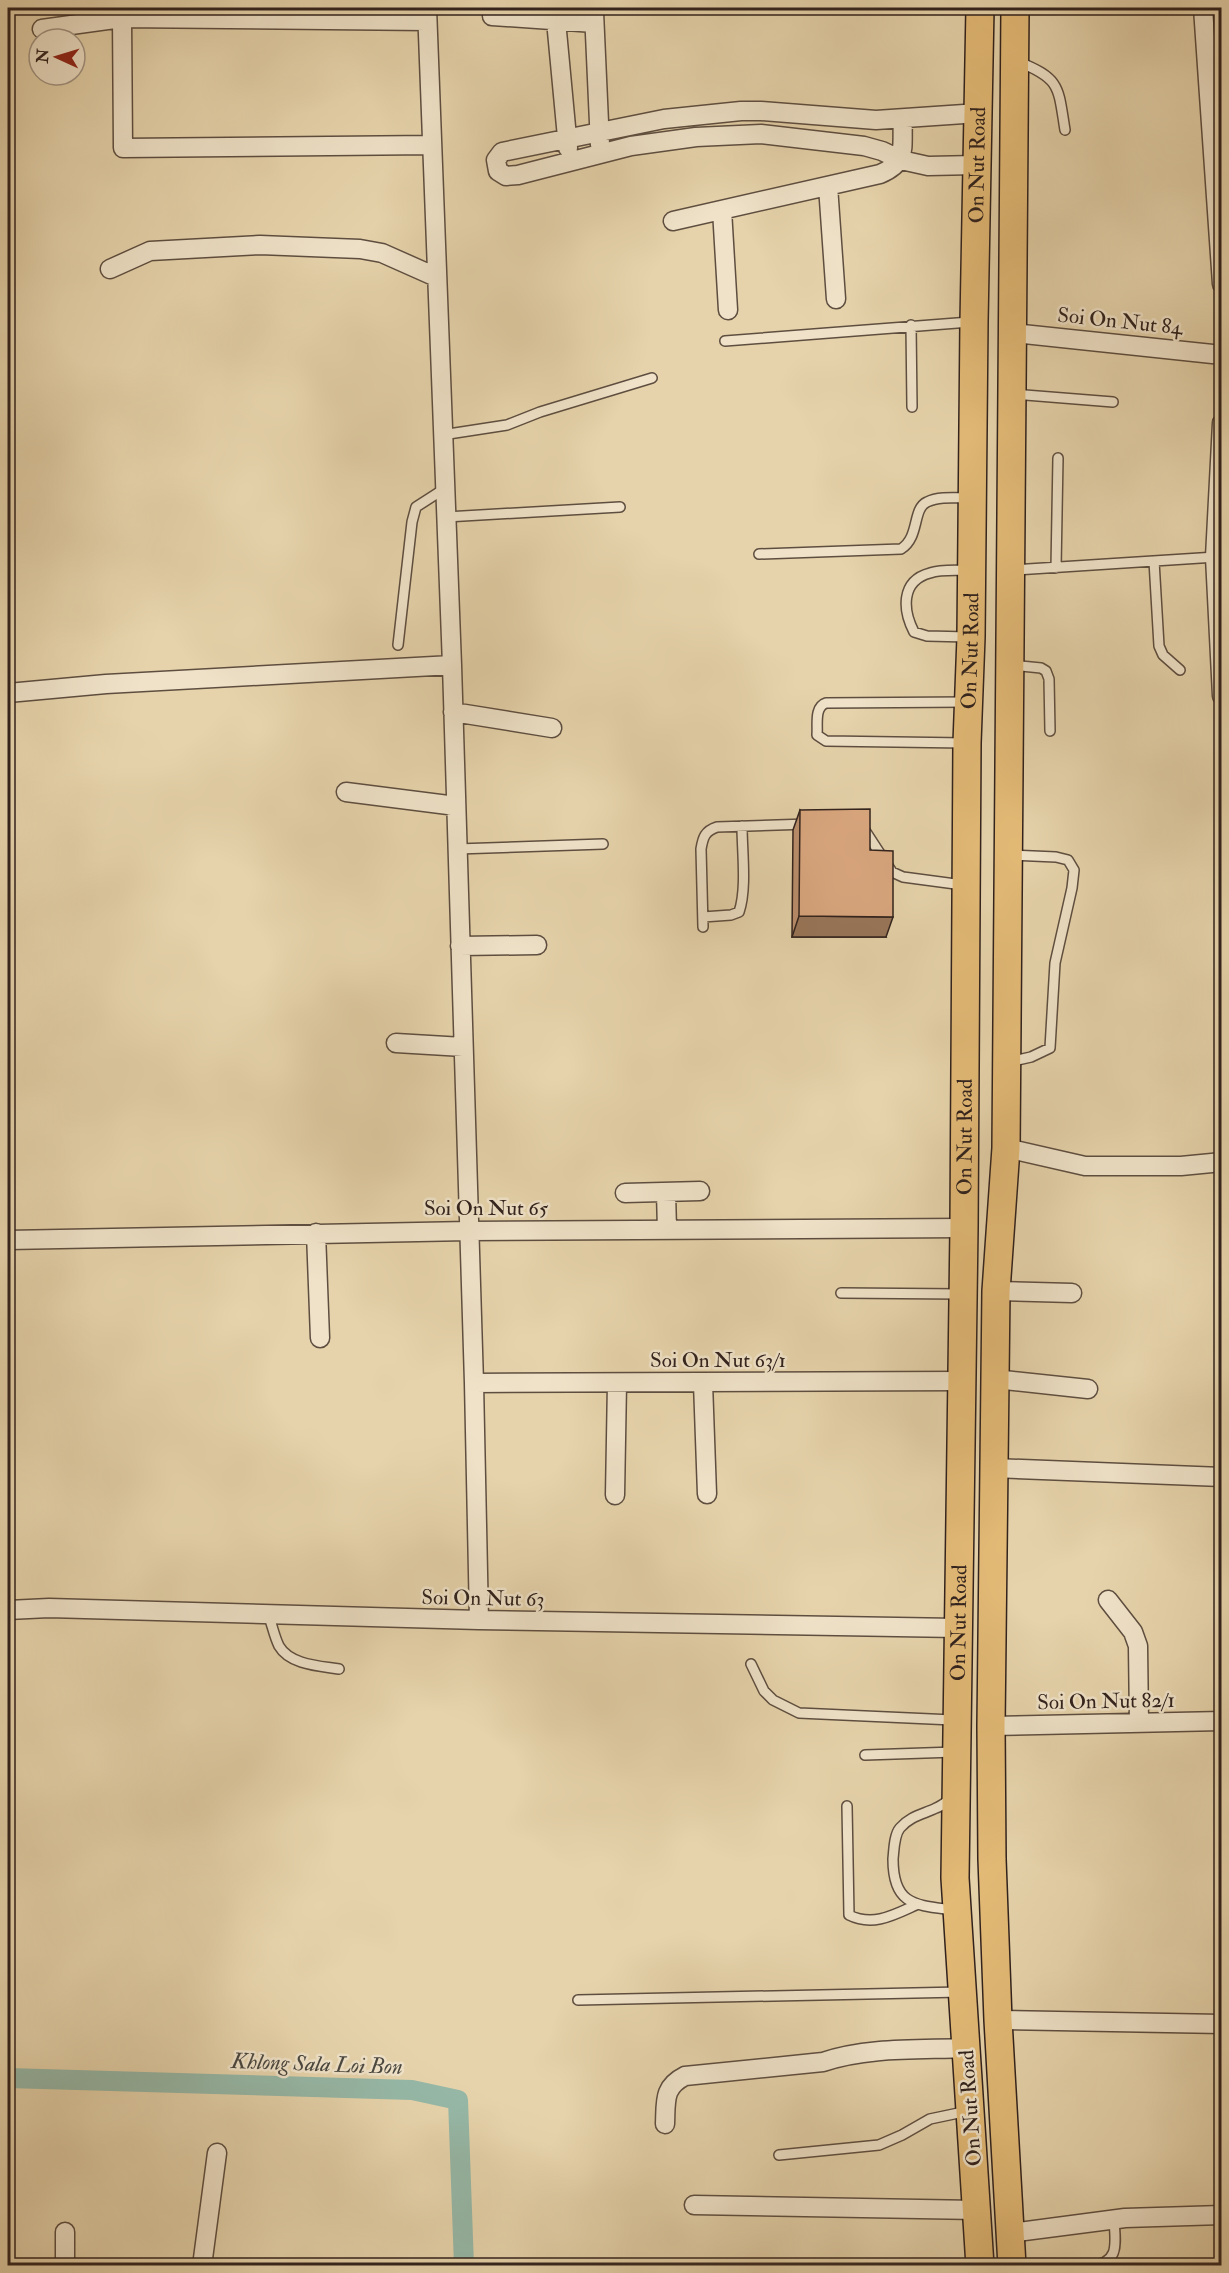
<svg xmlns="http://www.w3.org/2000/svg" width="1229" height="2273" viewBox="0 0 1229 2273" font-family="'IM FELL Double Pica',serif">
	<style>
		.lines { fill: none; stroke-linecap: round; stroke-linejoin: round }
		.canal { stroke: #96b8a7; stroke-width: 20 }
		.service-casing { stroke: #5e4e40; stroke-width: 12 }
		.minor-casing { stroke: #5e4e40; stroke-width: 21 }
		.primary-casing { stroke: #31221d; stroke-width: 30 }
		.path { stroke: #31221d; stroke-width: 4; stroke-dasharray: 1.5 3; stroke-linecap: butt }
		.service { stroke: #efe2c8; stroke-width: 9 }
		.minor { stroke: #efe2c8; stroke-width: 18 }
		.primary { stroke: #e3ba76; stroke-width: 27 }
		.wall { fill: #bc906e; stroke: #31221d; stroke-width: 1.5 }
		.shaded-wall { fill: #99765a; stroke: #31221d; stroke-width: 1.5 }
		.building { fill: #dba880; stroke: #31221d; stroke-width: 1.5 }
		.labels { text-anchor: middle; stroke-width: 5; stroke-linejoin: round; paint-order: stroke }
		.street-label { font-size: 21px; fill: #31221d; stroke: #efe2c8 }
		.water-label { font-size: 22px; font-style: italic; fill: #4a4840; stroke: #efe2c8 }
	</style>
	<rect width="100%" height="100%" fill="#e6d3ab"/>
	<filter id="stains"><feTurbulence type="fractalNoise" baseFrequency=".00333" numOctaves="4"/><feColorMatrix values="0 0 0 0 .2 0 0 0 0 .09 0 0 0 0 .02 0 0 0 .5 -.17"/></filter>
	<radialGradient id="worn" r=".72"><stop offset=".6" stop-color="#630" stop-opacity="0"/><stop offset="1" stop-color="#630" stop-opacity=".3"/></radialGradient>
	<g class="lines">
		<!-- canal -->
		<path class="canal" d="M 8,2078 L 412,2090 L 458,2100 L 464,2266"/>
		<defs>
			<path id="service" d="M 1019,62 C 1061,79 1058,87 1065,130
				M 911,325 L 912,407
				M 725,341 L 970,322
				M 1014,394 L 1113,402
				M 442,435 L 507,425 L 540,412 L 652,378
				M 446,517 L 620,507
				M 759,554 L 901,549 C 920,537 912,509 927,502 C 939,496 956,498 969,498
				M 1154,561 L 1159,646 L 1163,655 L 1180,670
				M 1056,568 L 1058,458
				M 1014,570 L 1216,557
				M 968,637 L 927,636 L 914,632 C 903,611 900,581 930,573 C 942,569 956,571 968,570
				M 398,645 L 412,522 L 416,507 L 444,489
				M 1011,665 L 1041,668 L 1046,671 L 1049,679 L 1050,731
				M 965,743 L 826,741 L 817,735 C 818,725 814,707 826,703 L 967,702
				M 864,829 L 892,872 L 903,877 L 963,885
				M 457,849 L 603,844
				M 703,917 L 731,915 L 739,912 C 747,889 742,851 742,826
				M 703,927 L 701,849 C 703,837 705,831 717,827 L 808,824
				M 1009,1062 L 1031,1057 L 1050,1048 L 1055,963 L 1072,888 L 1074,870 L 1068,860 L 1056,857 L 1011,855
				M 841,1293 L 961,1294
				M 268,1614 C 272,1624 274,1636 279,1646 C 290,1665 320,1666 339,1669
				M 751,1664 L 764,1691 L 773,1700 L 799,1713 L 953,1720
				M 865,1755 L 955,1752
				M 952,1798 C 947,1801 942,1806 936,1808 C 924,1814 910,1816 900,1828 C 894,1835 894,1850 893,1859 C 893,1906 916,1905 954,1910
				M 847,1806 L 849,1915 C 873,1927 894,1915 916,1905
				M 578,2000 L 961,1992
				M 779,2155 L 879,2145 L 902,2135 L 930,2119 L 968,2111
				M 1092,2266 C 1121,2262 1115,2242 1114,2219"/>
			<path id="minor" d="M 427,8 L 452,665 L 474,1383 L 479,1620
				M 1203,8 L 1222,284
				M 555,10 L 568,148
				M 594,12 L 600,145
				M 492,16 L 594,23
				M 122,18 L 123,148 L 431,145
				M 42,29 L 122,18 L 427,21
				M 976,165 L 928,166 L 901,160 L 882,151 L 864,146 L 761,134 L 696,137 L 631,146 L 518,175 L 506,176 L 498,171 L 496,160 L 502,152 L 664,119 L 741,111 L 761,111 L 876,120 L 979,113
				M 828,186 L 836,299
				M 722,210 L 728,310
				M 673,221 L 880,174 C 909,162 901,147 903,119
				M 110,269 L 150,251 L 260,245 L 360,249 L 382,253 L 436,277
				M 1013,333 L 1222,355
				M 1222,423 L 1215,557 L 1222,696
				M 8,693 L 106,684 L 452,665
				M 453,712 L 552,728
				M 346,792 L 456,806
				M 460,946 L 537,945
				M 396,1043 L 463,1047
				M 1006,1148 L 1085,1166 L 1181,1166 L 1222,1162
				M 666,1192 L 667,1230
				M 625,1193 L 700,1191
				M 316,1233 L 320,1338
				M 8,1240 L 468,1231 L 964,1228
				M 996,1291 L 1072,1293
				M 995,1379 L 1088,1389
				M 474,1383 L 962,1381
				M 703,1383 L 707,1494
				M 994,1468 L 1222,1477
				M 615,1495 L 617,1383
				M 1108,1600 L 1133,1632 L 1138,1646 L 1139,1723
				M 8,1610 L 49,1608 L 479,1620 L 957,1628
				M 991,1726 L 1222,1721
				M 998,2020 L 1222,2024
				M 665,2124 C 666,2101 663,2087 685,2076 L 823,2062 C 868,2047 918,2050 966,2048
				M 694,2205 L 977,2210
				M 65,2232 L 65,2266
				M 1010,2233 L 1125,2218 L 1222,2215
				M 202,2266 L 217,2153"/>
			<g id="primary">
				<path id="s1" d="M 980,2266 L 955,1878 L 964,1228 L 967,743 L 971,637 L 974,322 L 980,8"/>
				<path d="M 1012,2266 L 998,2020 L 992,1859 L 991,1726 L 996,1291 L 1006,1148 L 1015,8"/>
			</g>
		</defs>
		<!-- service casing -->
		<use href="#service" class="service-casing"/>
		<!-- minor casing -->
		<use href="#minor" class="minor-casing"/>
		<!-- primary casing -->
		<use href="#primary" class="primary-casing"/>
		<!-- path -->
		<path class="path" d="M 8,146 L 10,8"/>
		<!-- service -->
		<use href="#service" class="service"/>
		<!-- minor -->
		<use href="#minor" class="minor"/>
		<!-- primary -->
		<use href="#primary" class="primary"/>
	</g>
	<!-- wall -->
	<path class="wall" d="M 800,810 L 886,937 L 792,937 L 793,830 Z"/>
	<!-- shaded-wall -->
	<path class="shaded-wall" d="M 799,916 L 893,917 L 886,937 L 792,937 Z"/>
	<!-- building -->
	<path class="building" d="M 870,809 L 870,850 L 893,851 L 893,917 L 799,916 L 800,810 Z"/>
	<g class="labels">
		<!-- street labels -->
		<g class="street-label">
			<text dy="7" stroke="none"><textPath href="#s1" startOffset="2102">On Nut Road</textPath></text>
			<text transform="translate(1120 321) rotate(6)" y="7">Soi On Nut 84</text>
			<text dy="7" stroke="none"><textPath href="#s1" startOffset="1616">On Nut Road</textPath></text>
			<text dy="7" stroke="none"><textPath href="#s1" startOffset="1130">On Nut Road</textPath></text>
			<text x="486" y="1215">Soi On Nut 65</text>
			<text x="718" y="1367">Soi On Nut 63/1</text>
			<text transform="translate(483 1598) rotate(1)" y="7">Soi On Nut 63</text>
			<text dy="7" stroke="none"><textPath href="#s1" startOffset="644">On Nut Road</textPath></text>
			<text transform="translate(1106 1701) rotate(-1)" y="7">Soi On Nut 82/1</text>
			<text transform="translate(970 2108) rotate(-94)" y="7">On Nut Road</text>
		</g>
		<!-- water labels -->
		<g class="water-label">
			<text transform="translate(317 2063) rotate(2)" y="8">Khlong Sala Loi Bon</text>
		</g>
	</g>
	<!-- margin -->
	<rect width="1229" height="2273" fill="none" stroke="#e6d3ab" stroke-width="30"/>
	<rect x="9" y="9" width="1211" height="2255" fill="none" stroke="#31221d" stroke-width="3"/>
	<rect x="15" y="15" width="1199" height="2243" fill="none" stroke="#31221d" stroke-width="1.5"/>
	<!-- north arrow -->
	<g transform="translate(57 57) rotate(274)"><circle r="28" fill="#efe2c8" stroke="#a39584" stroke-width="1.5"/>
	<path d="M0-4.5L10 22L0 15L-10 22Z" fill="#8f2418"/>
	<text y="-9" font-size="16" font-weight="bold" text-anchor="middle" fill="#31221d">N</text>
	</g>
	<rect width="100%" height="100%" filter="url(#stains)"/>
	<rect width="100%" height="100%" fill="url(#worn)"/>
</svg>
